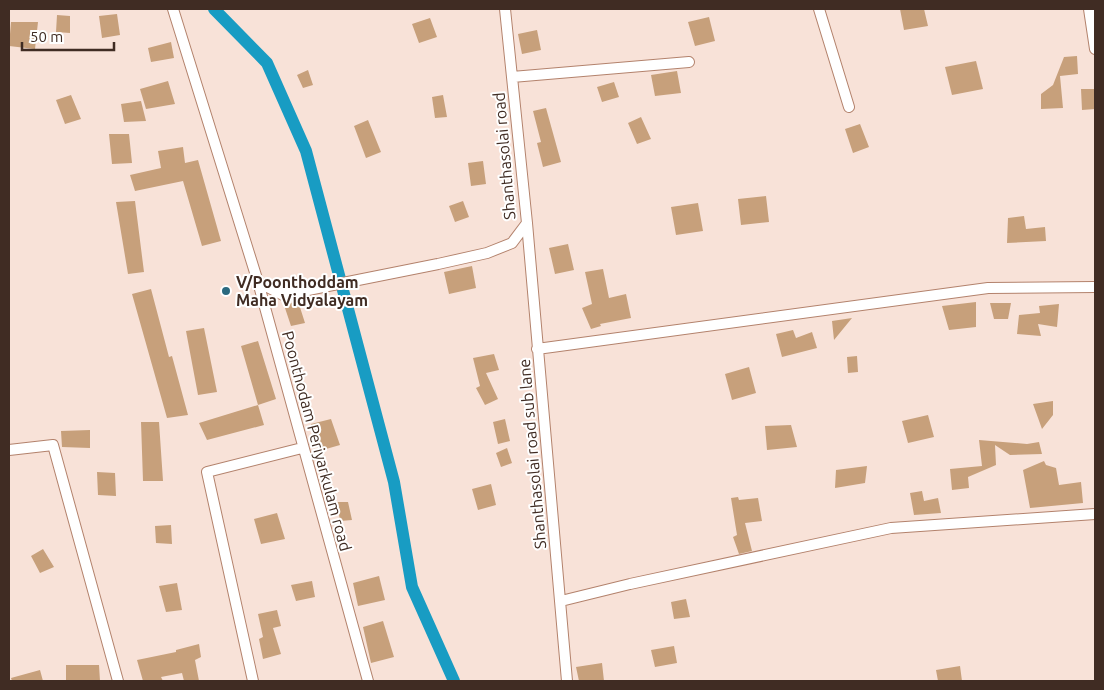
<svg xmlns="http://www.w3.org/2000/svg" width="1104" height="690" viewBox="0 0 1104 690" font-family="Ubuntu,sans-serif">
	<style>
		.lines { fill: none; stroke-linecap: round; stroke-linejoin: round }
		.canal { stroke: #189cc3; stroke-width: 12 }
		.building { fill: #c7a07b }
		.minor-casing { stroke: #b3826c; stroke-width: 12 }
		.minor { stroke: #fff; stroke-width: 10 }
		.poi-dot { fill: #2b697f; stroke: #fff; stroke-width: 2 }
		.labels { text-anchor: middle; stroke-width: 4; stroke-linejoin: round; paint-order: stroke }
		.street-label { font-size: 16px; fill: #402c23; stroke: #fff }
		.poi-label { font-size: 16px; font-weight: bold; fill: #402c23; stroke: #fff; text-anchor: start }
	</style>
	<rect width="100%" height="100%" fill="#f8e2d8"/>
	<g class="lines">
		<!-- canal -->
		<path class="canal" d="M 214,9 L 267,63 L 306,151 L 394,482 L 412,587 L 454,681"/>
	</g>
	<!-- building -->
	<path class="building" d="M 900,9 L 924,9 L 928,26 L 904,30 Z
		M 117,14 L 120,35 L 102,38 L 99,16 Z
		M 57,15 L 70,16 L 70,33 L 56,32 Z
		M 709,17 L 715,41 L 695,46 L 688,22 Z
		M 430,18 L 437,37 L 419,43 L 412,24 Z
		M 11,22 L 38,22 L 35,49 L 9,46 Z
		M 537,30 L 541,50 L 522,54 L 518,34 Z
		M 171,42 L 174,58 L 151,62 L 148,48 Z
		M 1077,56 L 1078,74 L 1060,76 L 1063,108 L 1041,109 L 1041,94 L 1053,85 L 1064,57 Z
		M 976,61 L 983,89 L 952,95 L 945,67 Z
		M 308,70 L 313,85 L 303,88 L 297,75 Z
		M 677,71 L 681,93 L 655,96 L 651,75 Z
		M 168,81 L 175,104 L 146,109 L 140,89 Z
		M 614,82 L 619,97 L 602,102 L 597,87 Z
		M 1081,89 L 1095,89 L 1095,109 L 1082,110 Z
		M 71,95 L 81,119 L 65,124 L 56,100 Z
		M 443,95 L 447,117 L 435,118 L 432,97 Z
		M 141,101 L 146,121 L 124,122 L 121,104 Z
		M 546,108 L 561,162 L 543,167 L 537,143 L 541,142 L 533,111 Z
		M 641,117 L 651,139 L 637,144 L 628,123 Z
		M 368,120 L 381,152 L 366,158 L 354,126 Z
		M 860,124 L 869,147 L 853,153 L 845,129 Z
		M 109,134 L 129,134 L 132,163 L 112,164 Z
		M 183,147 L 185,163 L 198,160 L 221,241 L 202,246 L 183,181 L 135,191 L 130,175 L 161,168 L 158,151 Z
		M 483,161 L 486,184 L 471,186 L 468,163 Z
		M 766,196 L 769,222 L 741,225 L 738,199 Z
		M 135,201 L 144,272 L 128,274 L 116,202 Z
		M 463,201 L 469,217 L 455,222 L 449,206 Z
		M 698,203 L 703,231 L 676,235 L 671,207 Z
		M 1024,216 L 1026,229 L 1045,227 L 1046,241 L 1007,243 L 1008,218 Z
		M 568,244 L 574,270 L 555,274 L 549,248 Z
		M 472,266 L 476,288 L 449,294 L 444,272 Z
		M 603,269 L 609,298 L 626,294 L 631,318 L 600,324 L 601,326 L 591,329 L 582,308 L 592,304 L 585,272 Z
		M 151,289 L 169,357 L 172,356 L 188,415 L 167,418 L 132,294 Z
		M 298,301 L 305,323 L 291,326 L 284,305 Z
		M 976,302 L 976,327 L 949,330 L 942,306 Z
		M 990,303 L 1011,303 L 1008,319 L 994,319 Z
		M 1059,304 L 1057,327 L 1038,324 L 1041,336 L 1017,334 L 1019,315 L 1040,313 L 1039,306 Z
		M 852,318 L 834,340 L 832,321 Z
		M 204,328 L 217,392 L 198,395 L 186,331 Z
		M 793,330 L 796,338 L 812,332 L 817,348 L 782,357 L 776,334 Z
		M 258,341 L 276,399 L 258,405 L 241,346 Z
		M 494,354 L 499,370 L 486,373 L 498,399 L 485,405 L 476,388 L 480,386 L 473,358 Z
		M 857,356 L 858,372 L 848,373 L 847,357 Z
		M 749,367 L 756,393 L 732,400 L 725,374 Z
		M 1053,401 L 1053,415 L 1042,429 L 1033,404 Z
		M 258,405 L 264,425 L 207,440 L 199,423 Z
		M 928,415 L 934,437 L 908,443 L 902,421 Z
		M 331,419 L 340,445 L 319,451 L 311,424 Z
		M 505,419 L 510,441 L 498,444 L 493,422 Z
		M 141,422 L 159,422 L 163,481 L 143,481 Z
		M 791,425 L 797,447 L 767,450 L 765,426 Z
		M 90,430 L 90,448 L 62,447 L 61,431 Z
		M 979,440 L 1027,444 L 1039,442 L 1042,454 L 1010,455 L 995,445 L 996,465 L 968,477 L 969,488 L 952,490 L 950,469 L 982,466 Z
		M 507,448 L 512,463 L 501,467 L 496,453 Z
		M 1044,461 L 1046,465 L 1056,468 L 1059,485 L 1081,482 L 1083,503 L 1030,508 L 1023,470 Z
		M 867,466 L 865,483 L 835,488 L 836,470 Z
		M 97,472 L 115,473 L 116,496 L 98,495 Z
		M 491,484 L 496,505 L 478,510 L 472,489 Z
		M 922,491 L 924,501 L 938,498 L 941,513 L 914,515 L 910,493 Z
		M 738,497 L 739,500 L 758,498 L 762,521 L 745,523 L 752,551 L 739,554 L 733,537 L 737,535 L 731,498 Z
		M 337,502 L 348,502 L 352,520 L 340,521 Z
		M 277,513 L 285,539 L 261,544 L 254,519 Z
		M 171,525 L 172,544 L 156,543 L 155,526 Z
		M 43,549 L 54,567 L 40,573 L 31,556 Z
		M 379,576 L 385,600 L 358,606 L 353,583 Z
		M 312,581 L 315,597 L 296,601 L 291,585 Z
		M 177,583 L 182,610 L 166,612 L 159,586 Z
		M 686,599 L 690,617 L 674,619 L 671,602 Z
		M 277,610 L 281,626 L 273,628 L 281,654 L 263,659 L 259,639 L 263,637 L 258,614 Z
		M 383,621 L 394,657 L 371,663 L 363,627 Z
		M 199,644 L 201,657 L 195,660 L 199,681 L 184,681 L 182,673 L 161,677 L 163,681 L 143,681 L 137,660 L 176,652 L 176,650 Z
		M 674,646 L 677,663 L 655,667 L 651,650 Z
		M 602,663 L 604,681 L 579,681 L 576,667 Z
		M 66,665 L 99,665 L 100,681 L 66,681 Z
		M 960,666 L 962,681 L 938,681 L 936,670 Z
		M 40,670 L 43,681 L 12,681 L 11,678 Z"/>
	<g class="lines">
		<defs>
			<path id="minor" d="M 173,9 L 258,282 L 368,681
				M 819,9 L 849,107
				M 1089,9 L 1095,49
				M 512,77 L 689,62
				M 527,223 L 567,681
				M 258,282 L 283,295 L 438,264 L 487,253 L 512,243 L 527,223 L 505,9
				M 537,349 L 988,288 L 1095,287
				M 9,450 L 53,445 L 118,681
				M 561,601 L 630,584 L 891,528 L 1095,514
				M 253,681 L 207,472 L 302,448"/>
		</defs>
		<!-- minor casing -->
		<use href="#minor" class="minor-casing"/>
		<!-- minor -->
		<use href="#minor" class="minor"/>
	</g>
	<!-- markers -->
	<circle class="poi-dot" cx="226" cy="291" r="5"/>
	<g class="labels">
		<!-- street labels -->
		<g class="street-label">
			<text transform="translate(504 156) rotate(-95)" y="6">Shanthasolai road</text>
			<text transform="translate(317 441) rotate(75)" y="6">Poonthodam Periyarkulam road</text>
			<text transform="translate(532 454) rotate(-95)" y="6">Shanthasolai road sub lane</text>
		</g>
		<!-- poi labels -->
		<g class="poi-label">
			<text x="236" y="288">V/Poonthoddam<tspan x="236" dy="18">Maha Vidyalayam</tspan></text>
		</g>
	</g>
	<!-- border -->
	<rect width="1104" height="690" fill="none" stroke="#402c23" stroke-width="20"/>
	<!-- scale -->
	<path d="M22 42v8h92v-8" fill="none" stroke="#402c23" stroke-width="2.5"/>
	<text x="30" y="42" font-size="15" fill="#402c23" stroke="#ffffff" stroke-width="4" paint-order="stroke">50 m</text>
</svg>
